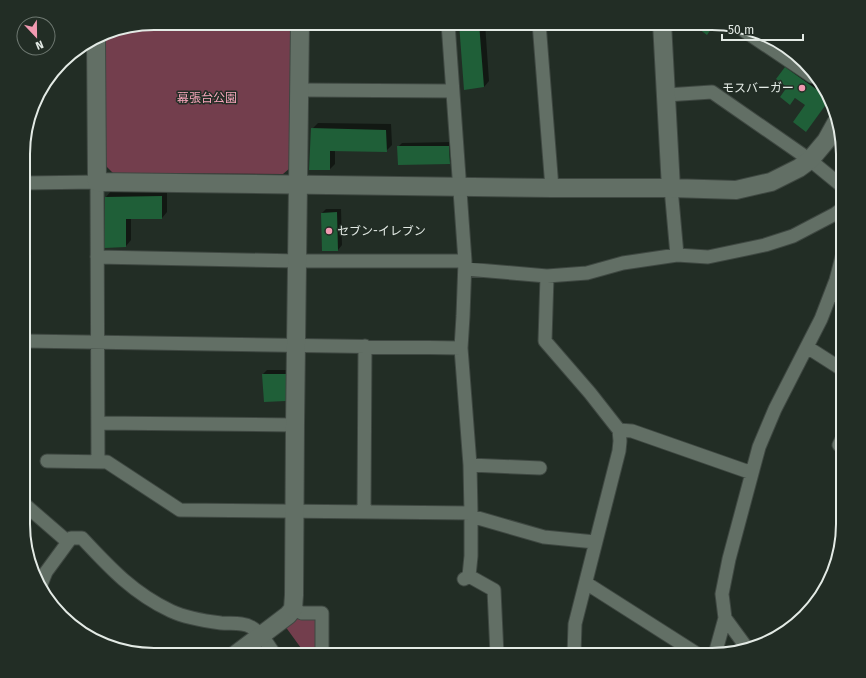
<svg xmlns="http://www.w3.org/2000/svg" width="866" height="678" viewBox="0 0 866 678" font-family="'Fira Sans','Noto Sans JP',sans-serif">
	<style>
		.green { fill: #733e4d }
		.shadow { fill: #0007 }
		.building { fill: #1f5f38 }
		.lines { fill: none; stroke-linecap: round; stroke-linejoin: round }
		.street-casing { stroke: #3f4842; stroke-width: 15 }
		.secondary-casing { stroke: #3f4842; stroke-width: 20 }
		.street { stroke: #626f65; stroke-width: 13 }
		.secondary { stroke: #626f65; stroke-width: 18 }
		.poi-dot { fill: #f19ab1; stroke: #222d25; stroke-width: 1.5 }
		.labels { text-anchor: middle; stroke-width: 3; stroke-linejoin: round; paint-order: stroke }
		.poi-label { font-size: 12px; fill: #e3eae5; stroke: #222d25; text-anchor: end }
		.park-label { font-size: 12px; fill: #f6a6bb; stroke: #222d25 }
		.rim { fill: none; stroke: #e3eae5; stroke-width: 2 }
	</style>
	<rect width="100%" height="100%" fill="#222d25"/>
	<!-- green -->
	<path class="green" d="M 154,23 L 292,23 L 290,168 L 283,174 L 113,173 L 106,166 L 105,34 L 111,30 Z
		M 297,616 L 316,616 L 319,655 L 306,655 L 285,626 Z"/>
	<!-- shadow -->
	<path class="shadow" d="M 460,23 L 485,23 L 489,81 L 484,87 Z
		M 790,63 L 822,86 L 830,96 L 830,99 L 806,131 L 806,105 L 796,97 L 790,104 L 789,86 L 778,79 Z
		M 318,123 L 391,124 L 392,145 L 386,151 L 335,151 L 335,164 L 330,169 L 312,129 Z
		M 453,142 L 453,159 L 449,163 L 398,147 L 402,143 Z
		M 111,191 L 167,191 L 167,212 L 162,218 L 131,218 L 131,240 L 126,246 L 105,247 L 106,197 Z
		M 326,209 L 341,209 L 342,245 L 338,250 L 322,213 Z
		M 267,370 L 289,370 L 290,396 L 286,400 L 265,401 L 263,374 Z"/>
	<!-- building -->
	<path class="building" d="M 459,23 L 479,23 L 484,87 L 464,90 Z
		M 697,23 L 715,23 L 707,35 L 699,29 L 702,26 Z
		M 785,67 L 830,99 L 806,132 L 793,122 L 805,105 L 795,98 L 790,105 L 780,97 L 787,87 L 776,79 Z
		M 311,128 L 386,130 L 387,152 L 330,151 L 330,170 L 309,170 Z
		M 397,146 L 449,146 L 450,164 L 398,165 Z
		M 162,196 L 162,219 L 126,219 L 126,247 L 104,248 L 105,197 Z
		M 337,212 L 338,251 L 322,251 L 321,213 Z
		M 262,374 L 286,374 L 286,401 L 264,402 Z"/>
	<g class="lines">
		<defs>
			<path id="street" d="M 448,23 L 465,261 L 463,316 L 461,348 L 470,465 L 471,513 L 471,556 L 469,576 L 464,579
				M 539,23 L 552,188
				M 300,90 L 452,91
				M 666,95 L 712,92 L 810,160 L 843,187
				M 24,183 L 97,182 L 98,462
				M 671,188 L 677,255
				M 97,257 L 298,261 L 465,261
				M 466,269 L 547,276 L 587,273 L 623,263 L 677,255 L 708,257 L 765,245 L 793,236 L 835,214 L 843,208
				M 547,276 L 545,341 L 590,393 L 619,430 L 620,441 L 619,451 L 575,624 L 574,655
				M 832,291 L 843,299
				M 24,341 L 461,348
				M 807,347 L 843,370
				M 98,423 L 295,425
				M 619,430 L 632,431 L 752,473
				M 843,447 L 839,445 L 843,437
				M 47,461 L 107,462 L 180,510 L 471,513
				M 470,465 L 540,468
				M 23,503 L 68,542
				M 364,512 L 365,346
				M 471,516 L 544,537 L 595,542
				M 469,576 L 494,590 L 497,655
				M 586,583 L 699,655
				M 40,587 L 46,572 L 71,538 L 82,538 C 110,568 133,593 171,611 C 186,618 205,621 221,623 C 231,624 243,622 251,627 C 262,633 268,645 275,655
				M 293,609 L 302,613 L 322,613 L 322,655
				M 725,618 L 747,648
				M 715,654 L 725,618 L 722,594 L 729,559 L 759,447 L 775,409 L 821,319 L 836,280 L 843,253"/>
			<path id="secondary" d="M 662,23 L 671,188
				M 746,29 L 813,74
				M 96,39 L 97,182 L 552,188 L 671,188 L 736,190 L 771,182 L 799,168 L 810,160 L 826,141 L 836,123
				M 235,655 L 288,615 L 293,609 L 294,595 L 295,425 L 300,23"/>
		</defs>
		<!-- street casing -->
		<use href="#street" class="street-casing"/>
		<!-- secondary casing -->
		<use href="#secondary" class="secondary-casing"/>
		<!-- street -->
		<use href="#street" class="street"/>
		<!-- secondary -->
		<use href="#secondary" class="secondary"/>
	</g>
	<!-- markers -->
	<g class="poi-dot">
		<circle cx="802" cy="88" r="4"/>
		<circle cx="329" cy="231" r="4"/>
	</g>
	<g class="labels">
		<!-- poi labels -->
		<g class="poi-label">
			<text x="794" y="92">モスバーガー</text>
			<text x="337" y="235" text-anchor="start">セブン-イレブン</text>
		</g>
		<!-- park labels -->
		<g class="park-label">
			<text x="207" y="102">幕張台公園</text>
		</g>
	</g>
	<!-- crop -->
	<path d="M0 0H866V678H0ZM154 30H712A124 124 0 0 1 836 154V524A124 124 0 0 1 712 648H154A124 124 0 0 1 30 524V154A124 124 0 0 1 154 30Z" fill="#222d25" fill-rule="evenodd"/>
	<path class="rim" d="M154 30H712A124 124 0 0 1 836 154V524A124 124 0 0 1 712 648H154A124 124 0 0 1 30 524V154A124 124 0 0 1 154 30Z"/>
	<!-- north arrow -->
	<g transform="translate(36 36) rotate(158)"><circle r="19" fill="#222d25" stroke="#6f7972"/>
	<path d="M0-3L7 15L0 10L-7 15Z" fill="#f19ab1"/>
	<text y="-6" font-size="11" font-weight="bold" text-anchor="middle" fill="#e3eae5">N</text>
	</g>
	<!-- scale -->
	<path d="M722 34v6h81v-6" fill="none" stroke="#e3eae5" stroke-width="2"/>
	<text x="728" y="34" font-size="12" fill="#e3eae5" stroke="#222d25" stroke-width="3" paint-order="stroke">50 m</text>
</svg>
